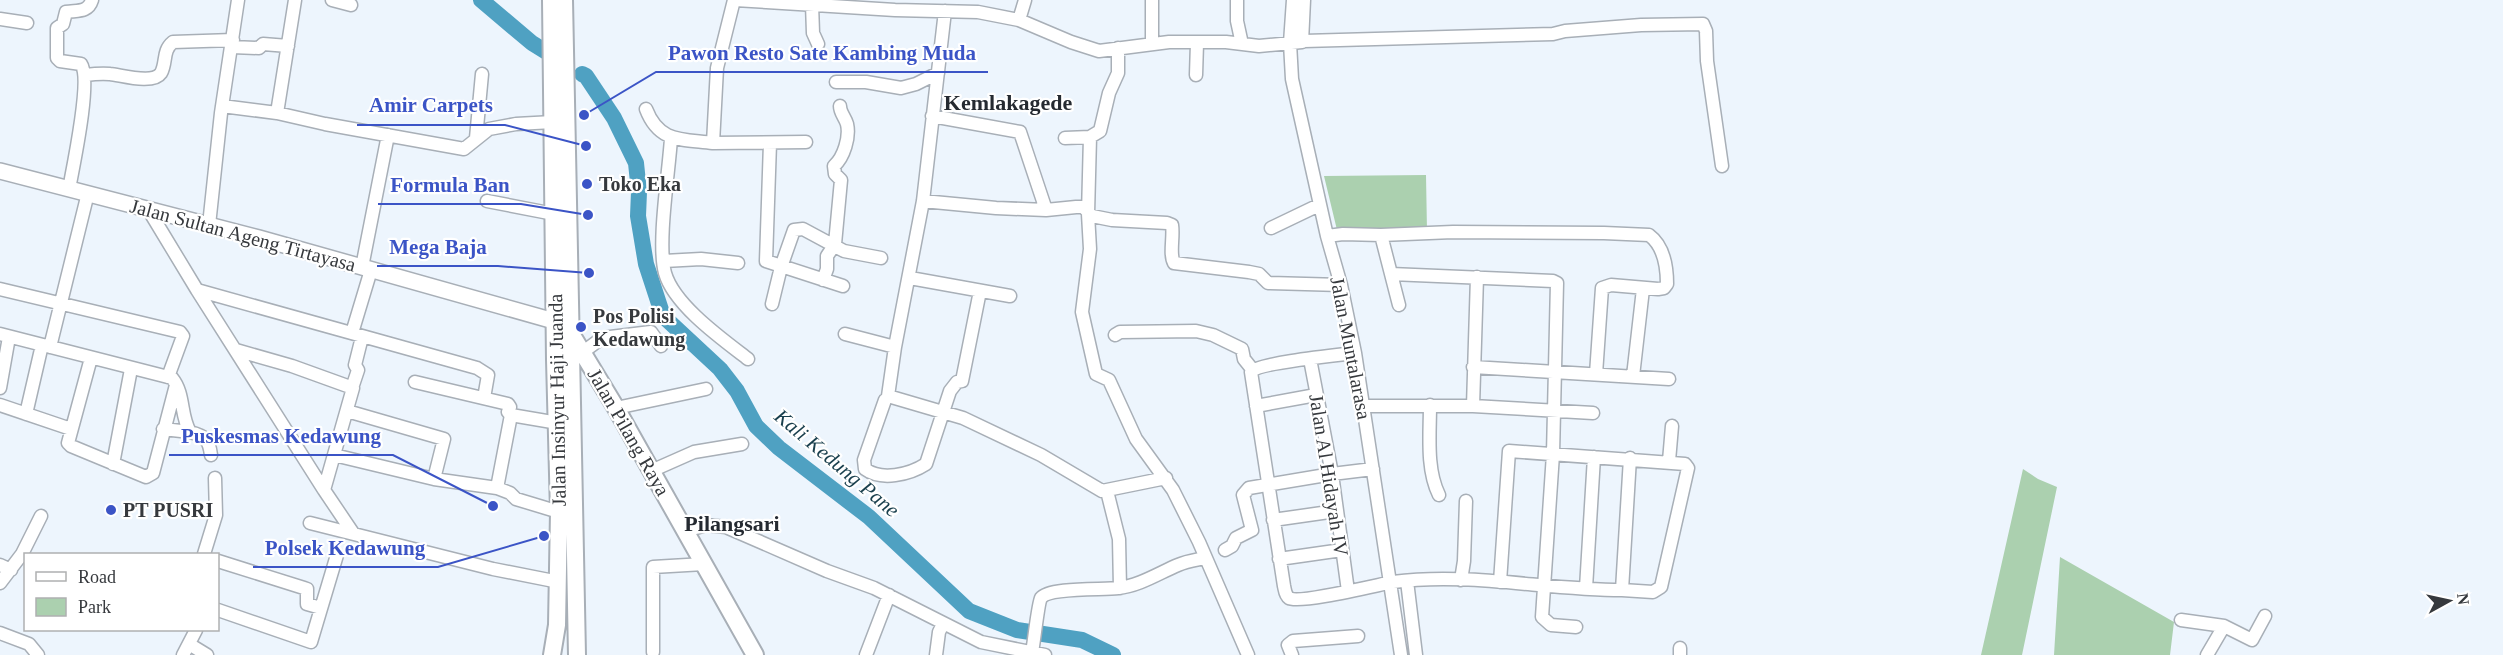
<svg xmlns="http://www.w3.org/2000/svg" width="2503" height="655" viewBox="0 0 2503 655" font-family="'Times New Roman',serif">
	<style>
		.green { fill: #abd0af }
		.lines { fill: none; stroke-linecap: round; stroke-linejoin: round }
		.river { stroke: #4fa1c2; stroke-width: 16 }
		.minor-casing { stroke: #a8afb7; stroke-width: 15 }
		.major-casing { stroke: #a8afb7; stroke-width: 18 }
		.highway-casing { stroke: #a8afb7; stroke-width: 20 }
		.minor { stroke: #fff; stroke-width: 12 }
		.major { stroke: #fff; stroke-width: 15 }
		.highway { stroke: #fff; stroke-width: 16 }
		.poi-dot { fill: #3b54c6; stroke: #fff; stroke-width: 2 }
		.labels { text-anchor: middle; stroke-width: 4.5; stroke-linejoin: round; paint-order: stroke }
		.poi-label { font-size: 20px; font-weight: bold; fill: #36393d; stroke: #fff; text-anchor: start }
		.street-label { font-size: 20px; fill: #36393d; stroke: #fff }
		.water-label { font-size: 21px; font-style: italic; fill: #193f4d; stroke: #fff }
		.quarter-label { font-size: 22px; font-weight: bold; fill: #252a31; stroke: #fff }
		.leader { fill: none; stroke: #3b54c6; stroke-width: 2 }
		.callout-dot { fill: #3b54c6; stroke: #fff; stroke-width: 2 }
		.callout-label { font-size: 21px; text-anchor: middle; font-weight: bold; fill: #3b54c6; stroke: #fff; stroke-width: 4.5; stroke-linejoin: round; paint-order: stroke }
	</style>
	<rect width="100%" height="100%" fill="#edf5fd"/>
	<!-- green -->
	<path class="green" d="M 1426,175 L 1427,231 L 1337,230 L 1324,176 Z
		M 2023,469 L 2038,479 L 2057,487 L 2022,655 L 1981,655 Z
		M 2060,557 L 2174,622 L 2170,655 L 2054,655 Z"/>
	<g class="lines">
		<!-- river -->
		<path class="river" d="M 481,0 L 532,43 L 561,61
			M 582,74 L 586,76 L 614,118 L 636,163 L 639,192 L 638,216 L 646,264 L 663,316 L 720,369 L 737,391 L 756,426 L 779,448 L 869,517 L 969,611 L 1017,630 L 1082,640 L 1113,655"/>
		<defs>
			<path id="minor" d="M 332,0 L 351,5
				M 734,0 L 717,68 L 713,143 L 806,142
				M 735,0 L 895,10 L 978,12 L 1019,20 L 1071,42 L 1099,51 L 1169,42 L 1226,42 L 1259,46 L 1302,42 L 1304,0
				M 1237,0 L 1237,21 L 1242,44
				M 1293,0 L 1290,43 L 1292,79 L 1327,236 L 1341,285 L 1355,353 L 1401,655
				M 812,4 L 813,33 L 818,44
				M 945,11 L 923,201 L 895,347 L 888,396 L 963,418 L 1041,455 L 1102,491 L 1166,478
				M 0,19 L 27,23
				M 1019,20 L 1025,0
				M 1304,41 L 1553,34 L 1565,31 L 1641,25 L 1703,24 L 1706,31 L 1707,61 L 1722,166
				M 1152,44 L 1152,0
				M 232,47 L 259,48 L 263,44 L 288,46
				M 85,75 C 93,74 102,73 110,74 C 121,75 153,85 161,73 C 167,62 162,51 173,42 L 233,40
				M 1196,75 L 1197,43
				M 836,82 L 866,82 L 901,88 L 916,84 L 938,73
				M 222,106 L 277,113 L 325,124 L 464,149 L 489,129 L 516,124 L 553,122
				M 646,109 C 659,143 682,139 713,143
				M 277,113 L 295,0
				M 932,116 L 1020,132 L 1046,210
				M 1090,137 L 1088,214 L 1090,249 L 1082,312 L 1096,374 L 1109,380 L 1136,439 L 1173,490 L 1199,542 L 1248,655
				M 476,138 L 482,74
				M 671,138 C 669,172 657,243 665,273 C 674,305 722,339 748,359
				M 1065,138 L 1090,137 L 1100,131 L 1109,93 L 1118,73 L 1118,48
				M 770,143 L 766,261 L 843,286
				M 69,189 C 73,167 92,79 81,64 L 60,61 L 57,58 L 57,28 L 63,24 L 66,12 C 77,10 88,13 92,0
				M 487,201 L 554,214
				M 923,201 L 996,208 L 1046,210 L 1076,207 L 1083,207 L 1092,216 L 1112,220 L 1167,223 L 1172,225 C 1174,237 1169,254 1174,263 L 1249,272 L 1259,274 L 1268,283 L 1341,285
				M 148,209 L 197,290 L 477,368 L 488,375 L 484,398
				M 209,225 L 221,113 L 238,0
				M 1271,228 L 1319,205
				M 1381,235 L 1399,305
				M 1327,236 L 1343,234 L 1381,235 L 1453,232 L 1604,233 L 1649,235 C 1664,246 1667,266 1667,284 L 1664,288 L 1658,289 L 1611,285 L 1602,288 L 1596,374
				M 664,261 L 701,259 L 738,263
				M 362,267 L 388,135
				M 1391,274 L 1553,281 L 1557,283 L 1553,454 L 1542,617 L 1551,625 L 1576,627
				M 910,278 L 1010,296
				M 823,280 L 827,269 L 827,256 L 835,244 L 841,180 L 835,174 L 834,166 C 844,157 850,137 847,124 C 845,117 840,113 840,106
				M 0,289 L 180,332 L 183,336 L 168,377
				M 197,290 L 324,490 L 353,533
				M 772,304 L 781,267 L 794,230 L 803,229 L 844,251 L 881,258
				M 352,333 L 371,270
				M 0,334 L 172,378 C 185,394 180,415 190,432 C 205,436 209,439 211,455
				M 845,334 L 895,347
				M 1115,335 L 1120,332 L 1196,331 L 1213,335 L 1242,349 L 1244,359 L 1252,369
				M 50,347 L 88,193
				M 236,350 L 292,366 L 353,388 L 324,490
				M 583,352 L 602,338 L 651,332 L 661,346
				M 1355,353 C 1339,355 1258,363 1251,372 L 1284,586 C 1285,590 1285,595 1289,598 C 1299,604 1377,585 1393,582 C 1469,572 1546,590 1622,590 L 1630,458
				M 91,358 L 68,443 L 71,446 L 146,477 L 153,473 L 176,385
				M 1310,359 L 1332,474 L 1348,591
				M 1473,367 L 1669,379
				M 1633,376 L 1643,289
				M 415,382 L 508,404 L 510,407 L 508,412 L 511,415 L 558,423
				M 0,388 L 9,337
				M 352,388 L 358,370 L 355,365 L 362,337
				M 885,400 L 864,460 L 865,469 C 881,481 909,475 926,464 L 950,391 L 957,382 L 962,381 L 980,291
				M 0,405 L 71,429
				M 1430,405 C 1430,434 1426,469 1439,495
				M 1256,406 L 1316,395
				M 1364,406 L 1473,406 L 1593,413
				M 1473,406 L 1477,277
				M 616,408 L 706,389
				M 347,411 L 444,439 L 434,479
				M 26,414 L 42,345
				M 163,429 L 190,432
				M 334,455 L 434,479 L 497,488 L 510,493 L 516,499 L 559,512
				M 1669,461 L 1672,426
				M 113,464 L 131,369
				M 651,471 L 694,452 L 742,444
				M 497,488 L 511,415
				M 1107,491 L 1119,539 L 1120,588
				M 1273,520 L 1336,511
				M 310,523 L 493,569 L 559,582
				M 685,531 L 706,525 L 726,527 L 827,571 L 874,588 L 981,642 L 1045,655
				M 1225,550 L 1232,546 L 1236,538 L 1252,530 L 1243,495 L 1249,488 L 1332,474 L 1373,469
				M 204,554 L 216,515 L 215,478
				M 1279,559 L 1342,550
				M 218,561 L 304,588 L 307,589 L 307,604 L 321,608
				M 0,565 L 11,570
				M 1461,580 L 1464,561 L 1466,501
				M 1407,581 L 1416,655
				M 1500,582 L 1509,451 L 1685,464 L 1688,468 L 1661,587 L 1653,592 L 1622,590
				M 0,583 L 22,554 L 41,516
				M 1586,588 L 1594,457
				M 218,610 L 311,642 L 337,555
				M 2181,620 L 2224,626 L 2252,640 L 2265,616
				M 0,633 L 29,644 L 38,655
				M 189,644 L 207,655
				M 653,652 L 653,567 L 704,564
				M 1032,652 C 1034,643 1038,603 1041,598 C 1049,587 1104,590 1118,588 C 1139,586 1159,573 1178,565 C 1187,561 1196,560 1205,558
				M 183,655 L 196,630
				M 866,655 L 889,595
				M 936,655 L 939,632 L 943,624
				M 1292,655 L 1288,645 L 1293,641 L 1358,636
				M 1680,655 L 1680,648
				M 2207,655 L 2224,626"/>
			<path id="major" d="M 0,171 L 259,238 L 554,321"/>
			<path id="highway" d="M 551,0 L 555,360 L 559,512 L 557,625 L 552,655
				M 564,0 L 577,655
				M 573,337 L 616,408 L 755,655"/>
		</defs>
		<!-- minor casing -->
		<use href="#minor" class="minor-casing"/>
		<!-- major casing -->
		<use href="#major" class="major-casing"/>
		<!-- highway casing -->
		<use href="#highway" class="highway-casing"/>
		<!-- minor -->
		<use href="#minor" class="minor"/>
		<!-- major -->
		<use href="#major" class="major"/>
		<!-- highway -->
		<use href="#highway" class="highway"/>
	</g>
	<!-- markers -->
	<g class="poi-dot">
		<circle cx="587" cy="184" r="6"/>
		<circle cx="581" cy="327" r="6"/>
		<circle cx="111" cy="510" r="6"/>
	</g>
	<g class="labels">
		<!-- poi labels -->
		<g class="poi-label">
			<text x="599" y="191">Toko Eka</text>
			<text x="593" y="323">Pos Polisi<tspan x="593" dy="23">Kedawung</tspan></text>
			<text x="123" y="517">PT PUSRI</text>
		</g>
		<!-- street labels -->
		<g class="street-label">
			<text transform="translate(243 235) rotate(15)" y="7">Jalan Sultan Ageng Tirtayasa</text>
			<text transform="translate(1351 348) rotate(79)" y="7">Jalan Muntalarasa</text>
			<text transform="translate(557 400) rotate(-91)" y="7">Jalan Insinyur Haji Juanda</text>
			<text transform="translate(629 432) rotate(60)" y="7">Jalan Pilang Raya</text>
			<text transform="translate(1329 475) rotate(81)" y="7">Jalan Al Hidayah IV</text>
		</g>
		<!-- water labels -->
		<g class="water-label">
			<text transform="translate(837 463) rotate(40)" y="7">Kali Kedung Pane</text>
		</g>
		<!-- quarter labels -->
		<g class="quarter-label">
			<text x="1008" y="110">Kemlakagede</text>
			<text x="732" y="531">Pilangsari</text>
		</g>
	</g>
	<!-- callouts -->
	<path class="leader" d="M584 115L656 72H988M586 146L505 125H357M588 215L521 204H378M589 273L498 266H377M493 506L393 455H169M544 536L438 567H253"/>
	<g class="callout-dot">
		<circle cx="584" cy="115" r="6"/>
		<circle cx="586" cy="146" r="6"/>
		<circle cx="588" cy="215" r="6"/>
		<circle cx="589" cy="273" r="6"/>
		<circle cx="493" cy="506" r="6"/>
		<circle cx="544" cy="536" r="6"/>
	</g>
	<g class="callout-label">
		<text x="822" y="60">Pawon Resto Sate Kambing Muda</text>
		<text x="431" y="112">Amir Carpets</text>
		<text x="450" y="192">Formula Ban</text>
		<text x="438" y="254">Mega Baja</text>
		<text x="281" y="443">Puskesmas Kedawung</text>
		<text x="345" y="555">Polsek Kedawung</text>
	</g>
	<!-- legend -->
	<rect x="24" y="553" width="195" height="78" fill="#ffffff" stroke="#afb0b1" stroke-width="1.5"/>
	<rect x="36" y="572" width="30" height="9" fill="#ffffff" stroke="#afb0b1" stroke-width="1.5"/>
	<text x="78" y="583" font-size="18" fill="#36393d">Road</text>
	<rect x="36" y="598" width="30" height="18" fill="#abd0af" stroke="#afb0b1" stroke-width="1.5"/>
	<text x="78" y="613" font-size="18" fill="#36393d">Park</text>
	<!-- north arrow -->
	<g transform="translate(2449 601) rotate(82)" stroke="#ffffff" stroke-width="4.5" paint-order="stroke">
	<path d="M0-4.5L10 22L0 15L-10 22Z" fill="#36393d"/>
	<text y="-9" font-size="16" font-weight="bold" text-anchor="middle" fill="#36393d">N</text>
	</g>
</svg>
